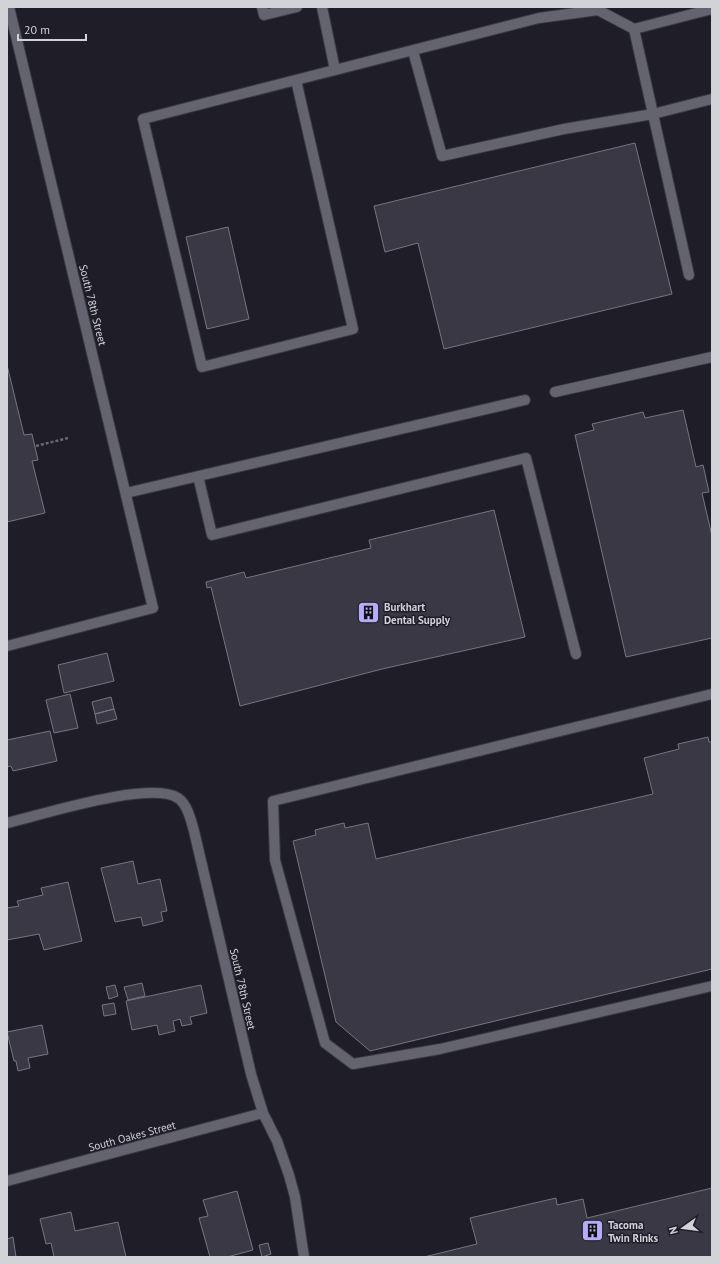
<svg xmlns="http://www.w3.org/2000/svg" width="719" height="1264" font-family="'PT Sans',sans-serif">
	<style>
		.building { fill: #393844; stroke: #767582 }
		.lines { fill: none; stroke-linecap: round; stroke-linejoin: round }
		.minor-casing { stroke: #393841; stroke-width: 12 }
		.path { stroke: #696872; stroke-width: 2.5; stroke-dasharray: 3 2; stroke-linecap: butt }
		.minor { stroke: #646370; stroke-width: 10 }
		.labels { text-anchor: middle; stroke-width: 3; stroke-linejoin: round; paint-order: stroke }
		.street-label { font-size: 11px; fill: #d2d2d9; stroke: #1f1d28 }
		.poi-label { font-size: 11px; font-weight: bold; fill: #d2d2d9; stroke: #1f1d28; text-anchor: start }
	</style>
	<rect width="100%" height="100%" fill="#1f1d28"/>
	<path class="building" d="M635,143L672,294L444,349L418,243L385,252L374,206Z
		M228,227L249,319L207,329L186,237Z
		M7,365L24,435L32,434L38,460L32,461L45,513L7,522Z
		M683,410L696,467L703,465L709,492L702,493L712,536V638L626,657L575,435L594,430L592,424L643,412L645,418Z
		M494,510L525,637L382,669L240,706L211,587L207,588L206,582L244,572L246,578L371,548L369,540Z
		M107,653L114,681L64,693L58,665Z
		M70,694L78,728L54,733L46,700Z
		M111,697L114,709L95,714L92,702Z
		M114,709L117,719L97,724L95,714Z
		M50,731L57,761L13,771L11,766L7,767V738V740Z
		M708,737L709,742H712V969L370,1051L336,1022L293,841L316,835L315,830L344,823L345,828L368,823L376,859L653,794L644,758L679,749L678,744Z
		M133,861L138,884L160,879L167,911L161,912L163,921L143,926L141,917L115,922L101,868Z
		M68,882L82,941L44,950L39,934L7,940V908L19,906L17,901L43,895L41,888Z
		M142,983L145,996L128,1000L124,987Z
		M115,985L118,996L109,999L106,987Z
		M201,985L207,1013L190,1017L192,1024L182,1026L180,1019L173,1021L175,1031L159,1035L157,1025L132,1030L126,1001Z
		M114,1003L116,1014L104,1016L102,1005Z
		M42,1025L48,1054L28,1058L30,1068L18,1071L16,1061H14L7,1032Z
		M712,1188V1257H424L477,1244L470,1218L556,1198L557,1205L583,1199L587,1218Z
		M237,1191L253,1250L227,1257H210L199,1218L208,1216L203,1200Z
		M71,1212L75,1231L118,1222L126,1257H54L51,1243L46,1244L40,1219Z
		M13,1237L16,1257H7V1239Z
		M268,1243L271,1254L262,1257L259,1245Z"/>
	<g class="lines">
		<defs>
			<path id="minor" d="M262,7L264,15L297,7
				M322,7L335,70
				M634,29L689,275
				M413,51L442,156L564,129L653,114L712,99
				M296,80L353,329L202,367L143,119L539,18L598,10L634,29L712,9
				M555,392L712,357
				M198,476L212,535L526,458L576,654
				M126,493L525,400
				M7,646L153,608L9,7
				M712,694L273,801L275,860L325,1043L353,1064L440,1049L712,986
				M7,823C41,815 150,780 178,798C188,805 191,821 194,831L251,1074L263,1113L277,1141L289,1175L295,1197L304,1257
				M7,1181L263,1113"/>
		</defs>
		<use href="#minor" class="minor-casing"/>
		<path class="path" d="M36,446L68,438"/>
		<use href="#minor" class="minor"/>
	</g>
	<defs>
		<symbol id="building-square" viewBox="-11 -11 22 22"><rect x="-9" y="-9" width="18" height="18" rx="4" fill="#b5acf8" stroke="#1f1d28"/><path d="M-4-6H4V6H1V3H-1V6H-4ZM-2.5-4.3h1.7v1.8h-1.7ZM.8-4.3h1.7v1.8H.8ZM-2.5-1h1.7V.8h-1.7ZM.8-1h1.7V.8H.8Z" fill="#111"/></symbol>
	</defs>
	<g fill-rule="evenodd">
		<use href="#building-square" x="356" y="600" width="25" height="25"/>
		<use href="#building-square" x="580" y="1218" width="25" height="25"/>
	</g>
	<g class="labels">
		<g class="street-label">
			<text transform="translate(93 305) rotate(76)" y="4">South 78th Street</text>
			<text transform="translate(243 989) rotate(77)" y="4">South 78th Street</text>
			<text transform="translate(132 1136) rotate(-15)" y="4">South Oakes Street</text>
		</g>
		<g class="poi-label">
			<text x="384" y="611">Burkhart<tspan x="384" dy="13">Dental Supply</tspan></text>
			<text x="608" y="1229">Tacoma<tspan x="608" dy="13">Twin Rinks</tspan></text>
		</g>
	</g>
	<rect width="719" height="1264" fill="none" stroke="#d2d2d9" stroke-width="16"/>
	<g transform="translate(683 1228) rotate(256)" stroke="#1f1d28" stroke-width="3" paint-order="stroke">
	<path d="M0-3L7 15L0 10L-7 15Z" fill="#d2d2d9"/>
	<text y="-6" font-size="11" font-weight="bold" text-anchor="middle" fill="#d2d2d9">N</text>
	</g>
	<path d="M18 34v6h68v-6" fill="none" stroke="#d2d2d9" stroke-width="2"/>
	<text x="24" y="34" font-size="12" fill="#d2d2d9" stroke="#1f1d28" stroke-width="3" paint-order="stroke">20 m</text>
</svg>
